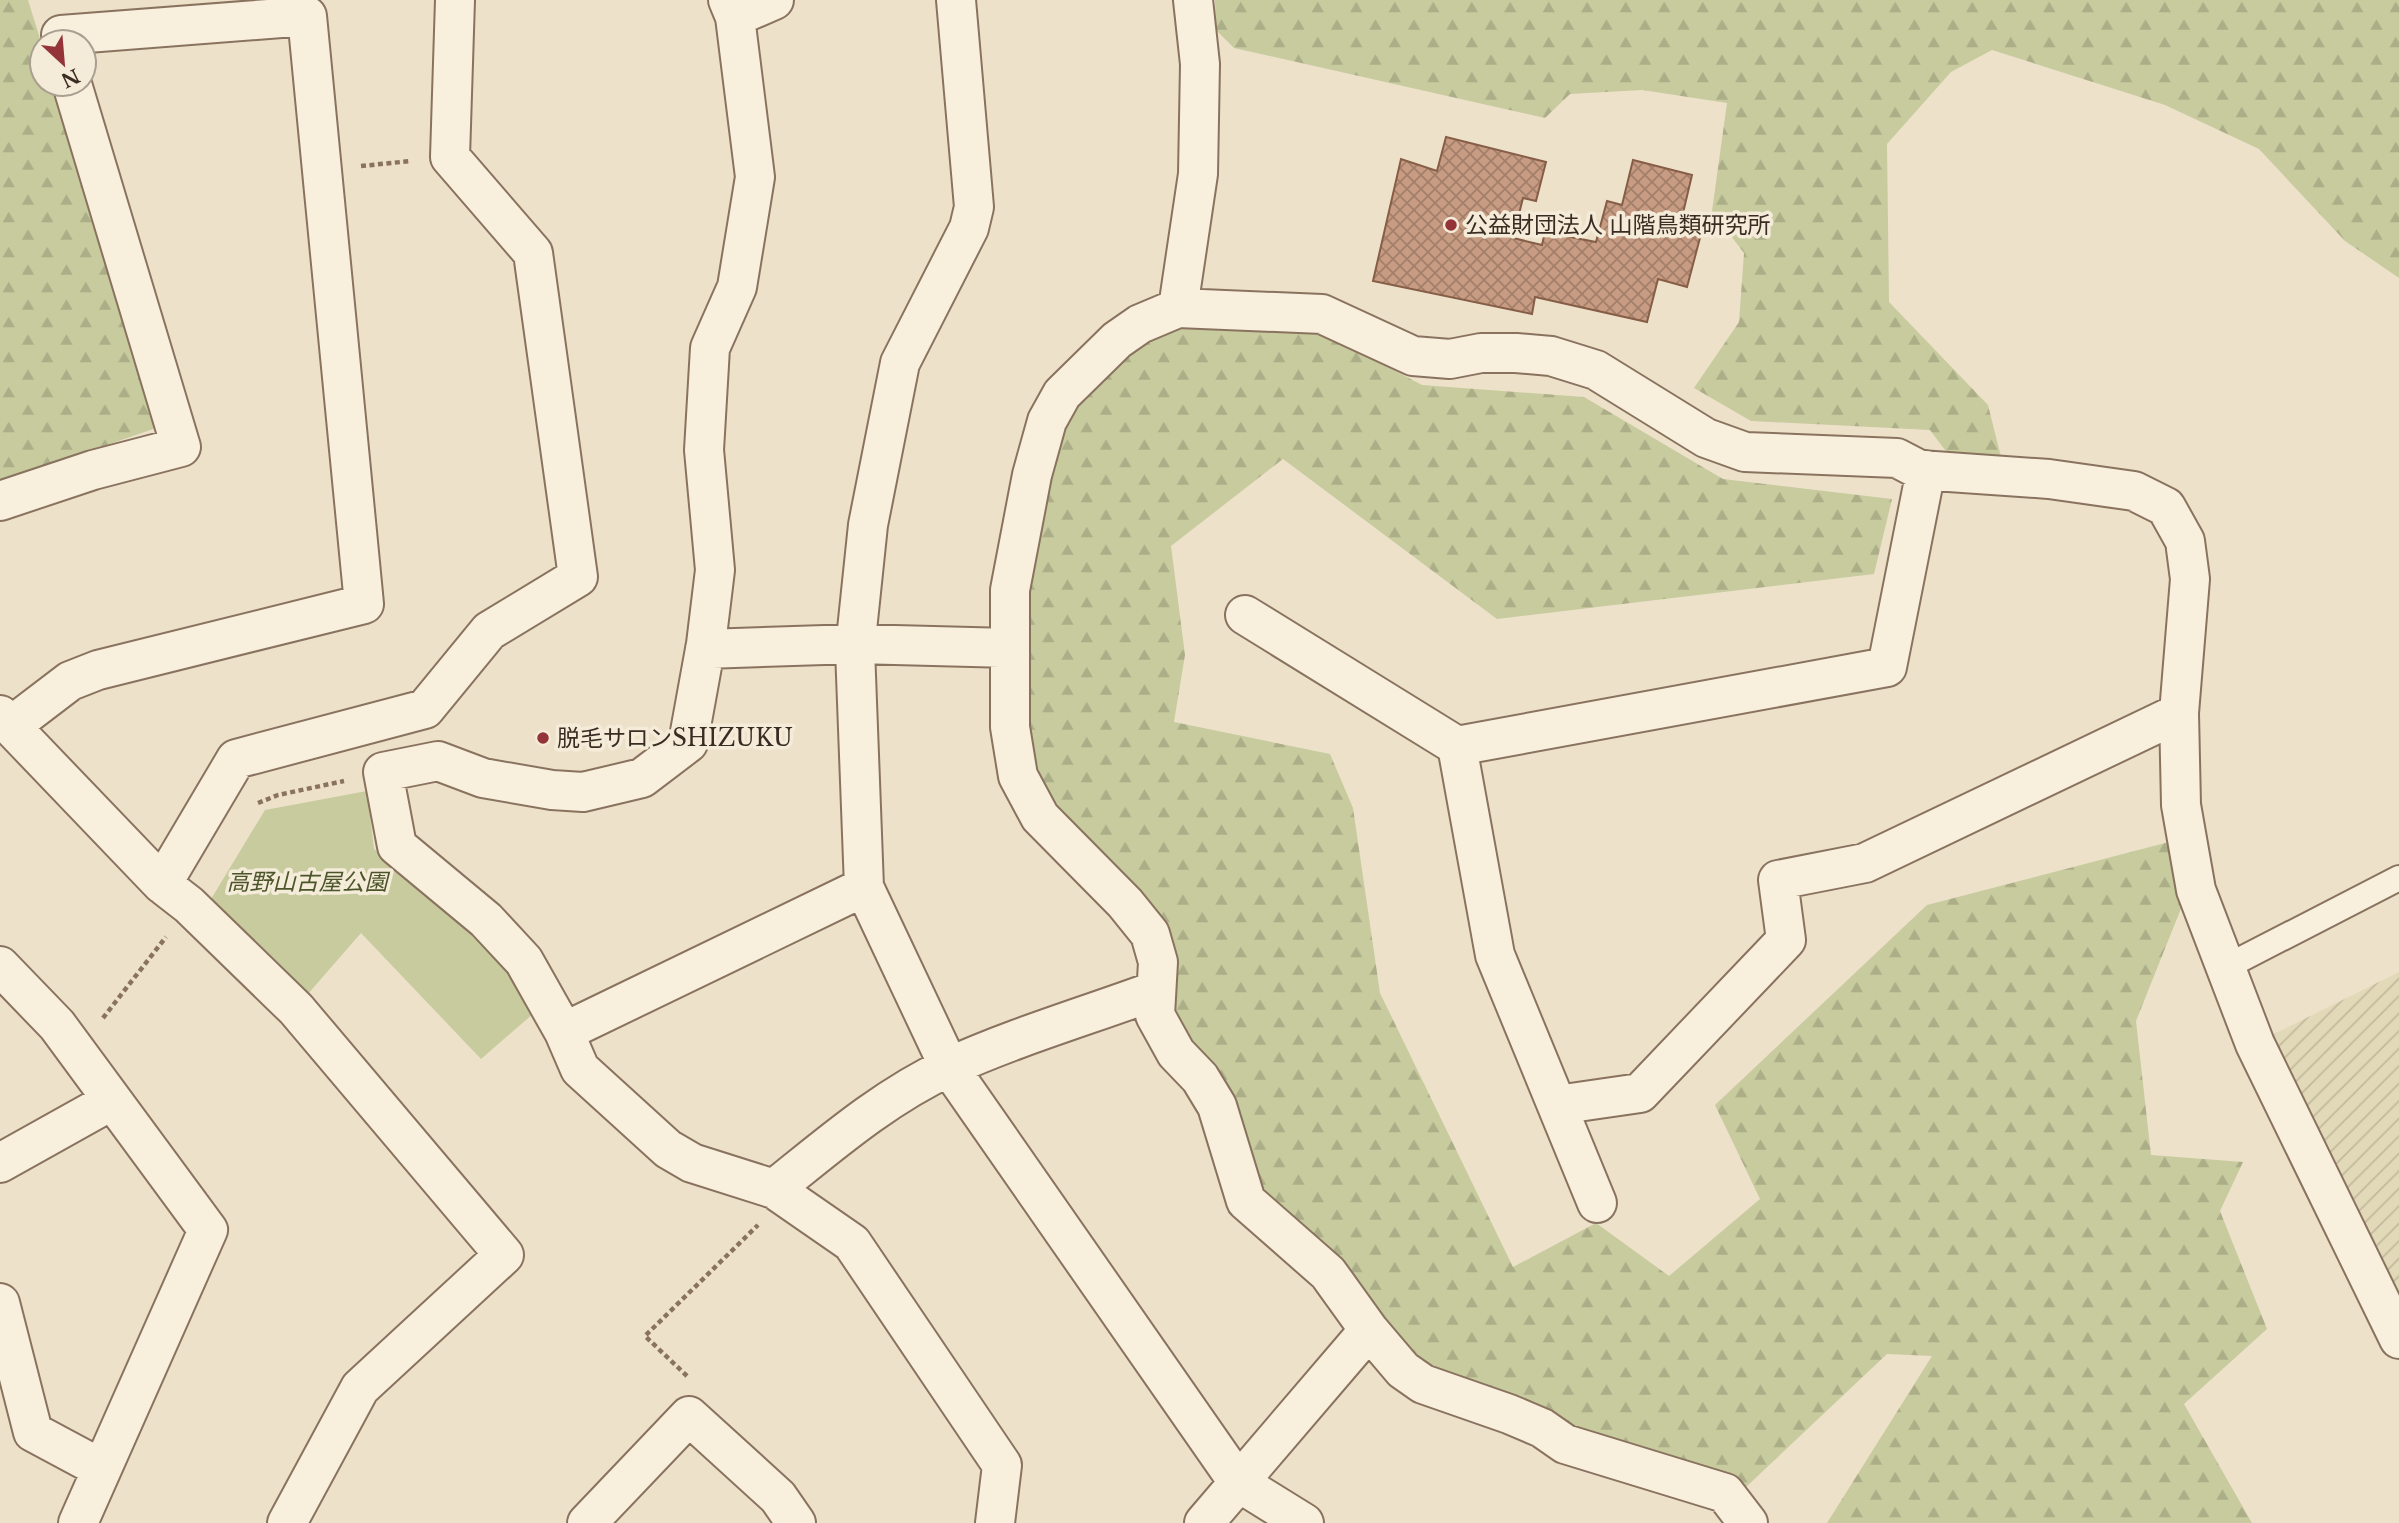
<svg xmlns="http://www.w3.org/2000/svg" width="2399" height="1523" font-family="'Libre Baskerville','Noto Sans JP',serif">
	<style>
		.farmland { fill: url(#farmland-furrows) }
		.green { fill: #c7cb9e }
		.forest { fill: url(#forest-firs) }
		.building { fill: url(#building-cross-hatch); stroke: #865d46; stroke-width: 2 }
		.lines { fill: none; stroke-linecap: round; stroke-linejoin: round }
		.service-casing { stroke: #89735f; stroke-width: 28 }
		.minor-casing { stroke: #89735f; stroke-width: 42 }
		.path { stroke: #89735f; stroke-width: 4.5; stroke-dasharray: 5 3.5; stroke-linecap: butt }
		.service { stroke: #f8efdd; stroke-width: 24 }
		.minor { stroke: #f8efdd; stroke-width: 38 }
		.poi-dot { fill: #943338; stroke: #f4ebd9; stroke-width: 2.5 }
		.labels { text-anchor: middle; stroke-width: 7; stroke-linejoin: round; paint-order: stroke }
		.poi-label { font-size: 23px; fill: #3a2c22; stroke: #f4ebd9; text-anchor: start }
		.park-label { font-size: 23px; font-style: italic; fill: #4c552a; stroke: #f4ebd9 }
	</style>
	<defs>
		<pattern id="farmland-furrows" width="10" height="10" patternUnits="userSpaceOnUse" patternTransform="scale(1.75)"><rect width="10" height="10" fill="#e2d9b8"/><path d="M-1 1l2-2M0 10L10 0M9 11l2-2" fill="none" stroke="#c3ba9e"/></pattern>
		<pattern id="forest-firs" width="22" height="20" patternUnits="userSpaceOnUse" patternTransform="scale(1.75)"><rect width="22" height="20" fill="#c7cb9e"/><path d="M5 1l3.5 6h-7zM16 11l3.5 6h-7z" fill="#acae88"/></pattern>
		<pattern id="building-cross-hatch" width="8" height="8" patternUnits="userSpaceOnUse" patternTransform="scale(1.75)"><rect width="8" height="8" fill="#c89c82"/><path d="M0 0l8 8M0 8l8-8" fill="none" stroke="#a37f6a"/></pattern>
	</defs>
	<rect width="100%" height="100%" fill="#ede1ca"/>
	<path class="farmland" d="M2399,972V1315L2266,1038Z"/>
	<path class="green" d="M367,791L374,849L476,928L514,970L534,1013L481,1059L361,933L307,995L208,904L265,810Z"/>
	<path class="forest" d="M0,0H28L42,45V84H54L159,427L0,482Z
		M1215,0H2399V278L2345,241L2259,149L2165,105L1992,50L1951,72L1887,144L1889,302L1988,405L2001,457L1948,454L1930,430L1751,421L1694,388L1739,322L1744,253L1712,211L1727,103L1642,90L1570,94L1545,118L1234,48L1216,30Z
		M1182,327L1327,335L1422,385L1584,397L1723,479L1892,499L1874,574L1497,619L1283,459L1171,546L1185,655L1174,722L1330,754L1353,808L1380,993L1513,1267L1596,1223L1669,1276L1760,1199L1715,1105L1927,905L2169,842L2186,896L2136,1021L2151,1155L2243,1162L2220,1211L2267,1329L2184,1404L2252,1523H1827L1932,1356L1887,1354L1746,1487L1603,1442L1415,1363L1261,1196L1171,1013L1168,984L1051,810L1030,769L1022,649L1034,531L1066,416L1132,346Z"/>
	<path class="building" d="M1446,137L1546,162L1536,201L1523,198L1513,238L1542,245L1545,232L1596,242L1607,201L1622,205L1633,160L1692,175L1683,213L1705,219L1687,287L1658,279L1647,322L1535,297L1532,314L1373,281L1401,159L1437,171Z"/>
	<g class="lines">
		<defs>
			<path id="service" d="M2226,967L2399,878"/>
			<path id="minor" d="M956,0L974,207L969,228L900,363L868,525L855,649L864,887L949,1067L1238,1482L1304,1523
				M1193,0L1200,64L1198,174L1178,308L1140,324L1117,340L1062,394L1047,421L1032,475L1010,590V727L1018,776L1040,817L1125,903L1150,934L1158,962L1155,1015L1176,1053L1200,1078L1217,1106L1246,1201L1328,1273L1369,1330L1204,1523
				M735,17L774,0
				M1178,308L1322,314L1413,356L1450,359L1481,353H1516L1551,356L1596,370L1706,438L1745,452L1897,458L1920,470L2049,479L2134,491L2166,507L2185,541L2190,579L2179,713L2181,805L2196,890L2255,1044L2399,1339
				M0,501L93,470L181,447L72,84
				M1245,615L1457,746
				M705,649L856,644L1010,648
				M0,715L162,884L236,759L425,709L489,631L578,577L533,253L450,157L455,0
				M11,726L70,681L98,670L364,604L307,16L61,35L62,42
				M162,884L189,905L296,1009L504,1255L360,1388L287,1523
				M864,887L564,1032L580,1069L668,1149L692,1163L774,1189C829,1145 884,1097 949,1067C1015,1037 1086,1016 1154,991
				M0,966L57,1025L208,1230L78,1523
				M564,1032L524,961L486,920L397,846L383,772L438,761L483,778L552,790L583,792L642,778L688,743L706,644L715,570L704,450L710,348L737,287L755,177L735,17L728,0
				M1557,1105L1640,1093L1786,940L1778,880L1865,863L2179,713
				M0,1163L111,1101
				M774,1189L852,1243L1002,1465L995,1523
				M1597,1203L1495,955L1457,746L1887,667L1926,470
				M0,1303L33,1432L102,1469
				M1369,1330L1403,1370L1423,1384L1509,1414L1542,1428L1565,1444L1725,1493L1748,1523
				M587,1523L689,1416L778,1497L796,1523"/>
		</defs>
		<use href="#service" class="service-casing"/>
		<use href="#minor" class="minor-casing"/>
		<path class="path" d="M361,166L411,161
			M258,803L278,795L344,781
			M103,1018L166,937
			M687,1376L645,1336L758,1225"/>
		<use href="#service" class="service"/>
		<use href="#minor" class="minor"/>
	</g>
	<g class="poi-dot">
		<circle cx="1451" cy="225" r="7"/>
		<circle cx="543" cy="738" r="7"/>
	</g>
	<g class="labels">
		<g class="poi-label">
			<text x="1465" y="233">公益財団法人 山階鳥類研究所</text>
			<text x="557" y="746">脱毛サロンSHIZUKU</text>
		</g>
		<g class="park-label">
			<text x="307" y="890">高野山古屋公園</text>
		</g>
	</g>
	<g transform="translate(63 63) rotate(154)"><circle r="33" fill="#f4ebd9" stroke="#aa9f90" stroke-width="2"/>
	<path d="M0-5L12 26L0 18L-12 26Z" fill="#943338"/>
	<text y="-10" font-size="19" font-weight="bold" text-anchor="middle" fill="#3a2c22">N</text>
	</g>
</svg>
